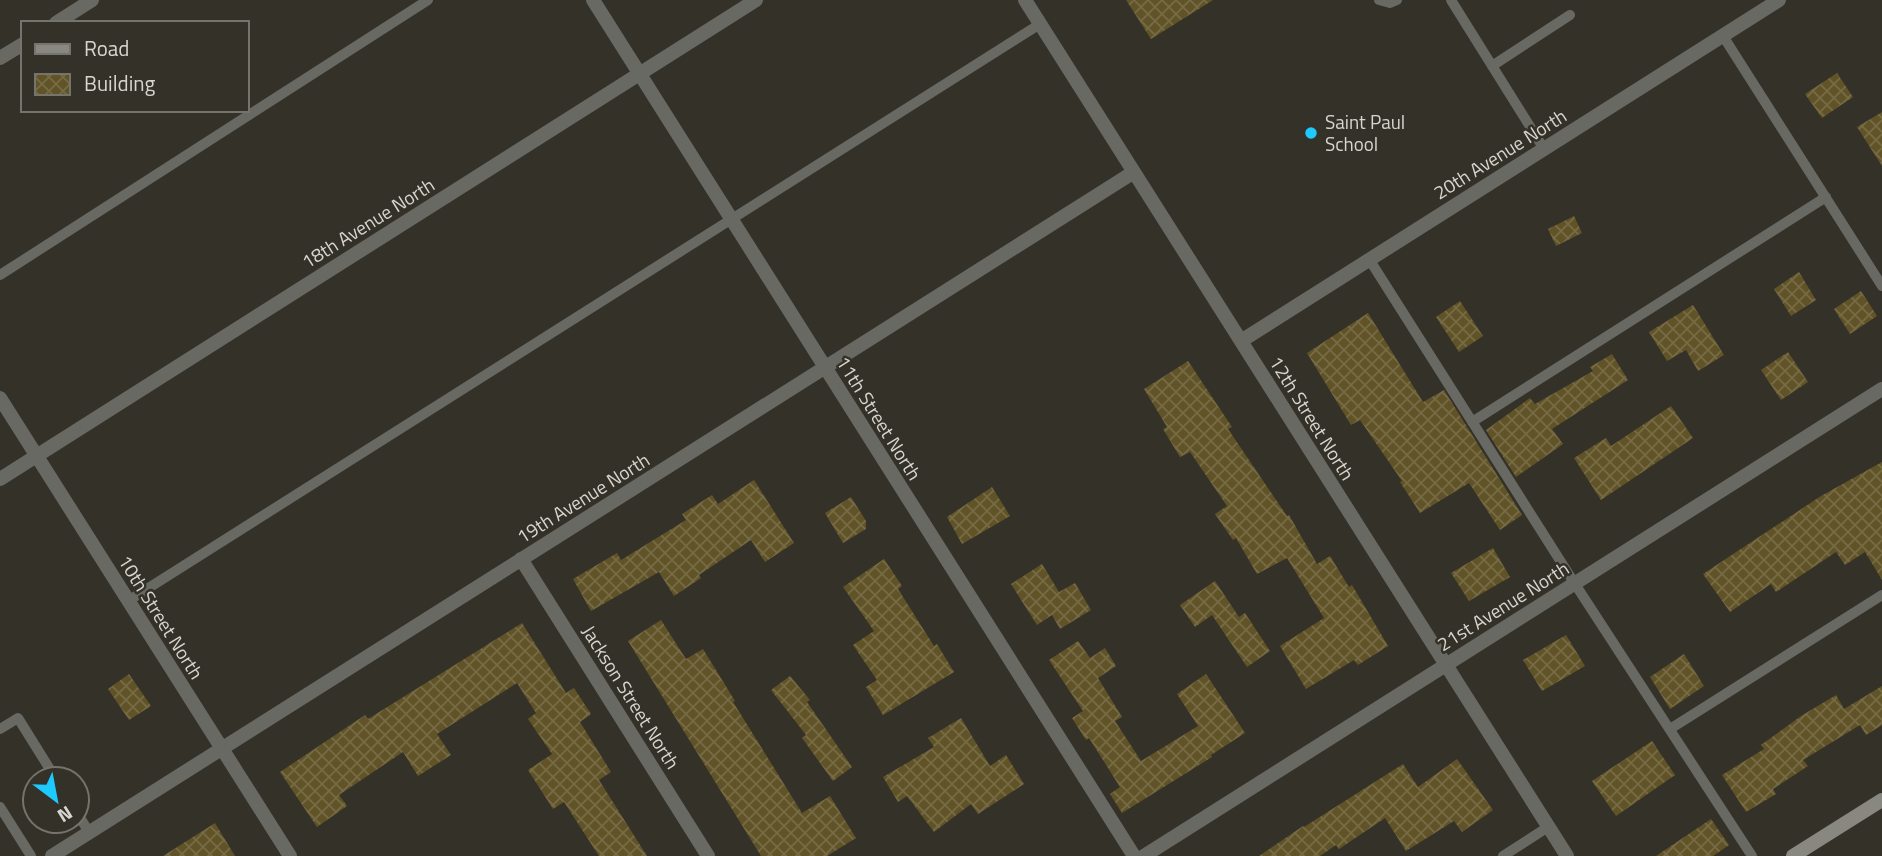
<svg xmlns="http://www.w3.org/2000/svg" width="1882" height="856" font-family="'Titillium Web',sans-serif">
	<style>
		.building { fill: url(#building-cross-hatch) }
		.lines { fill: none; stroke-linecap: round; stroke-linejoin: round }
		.lane { stroke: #696964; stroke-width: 10 }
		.street { stroke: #696964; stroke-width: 14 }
		.secondary { stroke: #888780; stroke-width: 14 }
		.poi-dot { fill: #1dc9fd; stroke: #343128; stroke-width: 2.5 }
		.labels { text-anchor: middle; stroke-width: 5; stroke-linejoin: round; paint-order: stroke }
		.poi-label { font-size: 19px; fill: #d7d5cf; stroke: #343128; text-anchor: start }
		.street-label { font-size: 19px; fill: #d7d5cf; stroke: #343128 }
	</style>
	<defs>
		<pattern id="building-cross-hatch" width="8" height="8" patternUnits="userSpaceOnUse" patternTransform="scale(1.75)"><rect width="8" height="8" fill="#605327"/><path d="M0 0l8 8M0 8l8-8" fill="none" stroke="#766b45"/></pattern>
	</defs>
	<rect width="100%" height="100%" fill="#343128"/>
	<path class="building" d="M1126,0H1213L1151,39Z
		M1837,73L1853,97L1822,118L1805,94Z
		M1882,112V166L1857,127Z
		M1574,216L1582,233L1556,246L1548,229Z
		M1799,272L1816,300L1791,316L1774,289Z
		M1861,291L1877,316L1850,334L1834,309Z
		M1460,301L1483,336L1459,352L1436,317Z
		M1693,305L1724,355L1698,371L1686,350L1667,361L1649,332Z
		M1368,313L1423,402L1444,390L1522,515L1500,530L1469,483L1420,513L1400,482L1402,481L1360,420L1351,425L1307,353Z
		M1788,352L1808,382L1781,400L1761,370Z
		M1612,354L1628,380L1552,429L1563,444L1516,477L1486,430L1530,398L1535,404L1593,371L1590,367Z
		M1188,361L1232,427L1228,429L1287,516L1289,515L1317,564L1330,556L1349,587L1352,585L1388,646L1358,665L1354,660L1306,689L1280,646L1324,618L1287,558L1257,574L1236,538L1233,540L1215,514L1227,506L1190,452L1180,457L1163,429L1167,427L1144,389Z
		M1671,406L1693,438L1601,500L1574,458L1606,438L1611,446Z
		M1882,462V580L1865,552L1845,565L1836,552L1776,592L1771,584L1730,612L1703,574L1821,496Z
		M754,480L794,543L765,562L751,540L699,575L701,578L674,596L659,572L591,611L573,579L617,553L621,560L686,520L682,514L712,495L718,504Z
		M992,487L1010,516L962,544L947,517Z
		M851,497L866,521V529L843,543L825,513Z
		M1493,548L1510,577L1469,601L1451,573Z
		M884,559L902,586L898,589L934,646L937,644L954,672L883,715L866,687L877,680L853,645L874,631L843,587Z
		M1042,564L1059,592L1075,583L1091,610L1060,629L1052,615L1037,625L1011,584Z
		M1215,581L1239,617L1245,613L1270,651L1247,667L1212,615L1195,627L1180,605Z
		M661,620L686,659L703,649L735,701L733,702L802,813L830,796L856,838L827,856H761L628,641Z
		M522,623L566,693L574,688L591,714L580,722L611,772L599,780L647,856H599L564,802L553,809L528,770L552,754L528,719L536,713L517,683L437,734L451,755L418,776L403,752L339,795L347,806L317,827L280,772L365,715L368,719Z
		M1566,635L1585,666L1542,691L1523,660Z
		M1078,641L1090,658L1105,648L1116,666L1098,678L1122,717L1115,721L1141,761L1198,726L1177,694L1206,674L1245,733L1211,755L1212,757L1122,813L1110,794L1120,787L1089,738L1086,740L1072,718L1083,711L1049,660Z
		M1684,654L1704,686L1670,709L1650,677Z
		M129,674L151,706L129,720L108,689Z
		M790,676L810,700L807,702L852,767L833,781L802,738L806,735L771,690Z
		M1882,686V725L1866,735L1860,725L1803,760L1808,766L1773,789L1776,794L1746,812L1722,775L1764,749L1761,745L1801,716L1836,695L1844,709Z
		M961,718L990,766L1006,755L1024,784L978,814L971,804L934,832L907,796L898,802L883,777L934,747L928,738Z
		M1652,741L1675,775L1616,816L1592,781Z
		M1457,759L1493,810L1462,832L1454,821L1406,851L1385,818L1339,849L1336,845L1320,856H1259L1303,826L1304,827L1403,764L1418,787Z
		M1711,819L1729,845L1713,856H1656Z
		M215,823L235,856H163Z"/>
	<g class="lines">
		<path class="lane" d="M1379,0L1390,3L1397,0
			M1451,0L1544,149
			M1723,36L1882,286
			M1492,66L1570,15
			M1369,259L1575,584L1752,856
			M0,275L428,0
			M1472,422L1826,197
			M128,601L1040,24
			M0,729L18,718L56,779
			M1670,729L1882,595
			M0,807L31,856
			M77,813L89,832
			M1503,856L1548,827"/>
		<path class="street" d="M593,0L1134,856
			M1025,0L1567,856
			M56,23L92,0
			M0,58L23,44
			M1241,341L1779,0
			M0,398L290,856
			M0,479L756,0
			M521,559L708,856
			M52,856L1134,172
			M1144,856L1882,389"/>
		<path class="secondary" d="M1793,856L1882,800"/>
	</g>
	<circle class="poi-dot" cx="1311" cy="133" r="7"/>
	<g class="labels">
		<g class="poi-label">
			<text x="1325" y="129">Saint Paul<tspan x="1325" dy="22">School</tspan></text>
		</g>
		<g class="street-label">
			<text transform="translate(1500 154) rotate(-32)" y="7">20th Avenue North</text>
			<text transform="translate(368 223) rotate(-32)" y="7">18th Avenue North</text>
			<text transform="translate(879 418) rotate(58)" y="7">11th Street North</text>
			<text transform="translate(1312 418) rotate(58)" y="7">12th Street North</text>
			<text transform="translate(583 498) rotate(-32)" y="7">19th Avenue North</text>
			<text transform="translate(1503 606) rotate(-32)" y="7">21st Avenue North</text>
			<text transform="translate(161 617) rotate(58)" y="7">10th Street North</text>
			<text transform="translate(631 697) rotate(58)" y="7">Jackson Street North</text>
		</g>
	</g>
	<rect x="21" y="21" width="228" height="91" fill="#343128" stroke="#75736b" stroke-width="2"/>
	<rect x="35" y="44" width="35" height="10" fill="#888780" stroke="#75736b" stroke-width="2"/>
	<text x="84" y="56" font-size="21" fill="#d7d5cf">Road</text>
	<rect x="35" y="74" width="35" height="21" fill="url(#building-cross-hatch)" stroke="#75736b" stroke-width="2"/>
	<text x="84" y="91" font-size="21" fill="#d7d5cf">Building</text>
	<g transform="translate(56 800) rotate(148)"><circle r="33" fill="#343128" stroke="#75736b" stroke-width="2"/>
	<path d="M0-5L12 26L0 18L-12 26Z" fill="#1dc9fd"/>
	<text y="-10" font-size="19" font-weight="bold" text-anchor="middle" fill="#d7d5cf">N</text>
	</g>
</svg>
